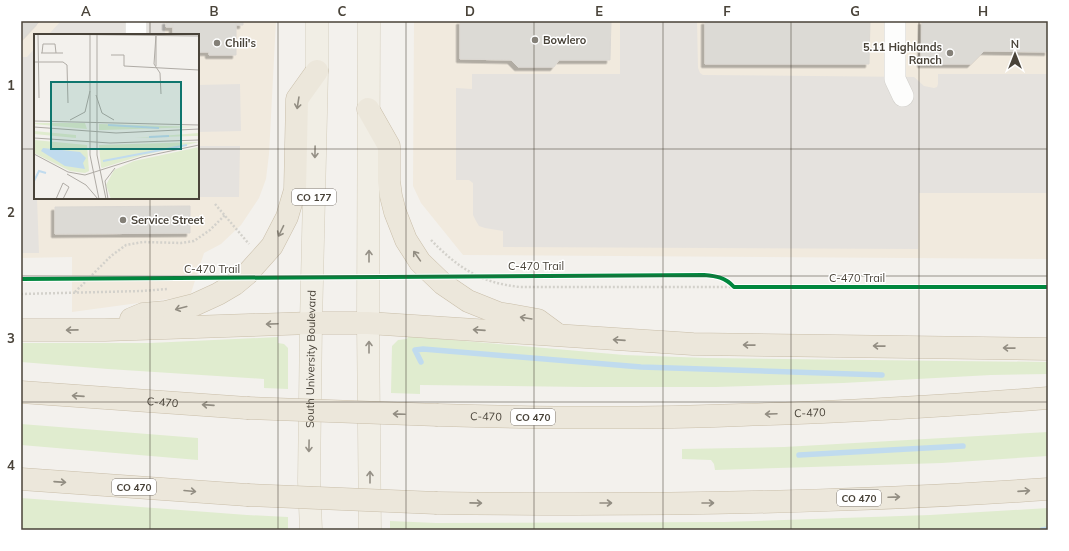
<svg xmlns="http://www.w3.org/2000/svg" width="1069" height="551" font-family="Mulish,sans-serif">
	<style>
		.commercial { fill: #f1eade; fill-rule: evenodd }
		.green { fill: #e0eccf }
		.parking { fill: #e5e2de }
		.lines { fill: none; stroke-linecap: round; stroke-linejoin: round }
		.stream { stroke: #c0dbee; stroke-width: 5.5 }
		.building { fill: #dcdad5; stroke: #dbd8d3; filter: url(#shadow) }
		.minor-casing { stroke: #d1cfca; stroke-width: 22 }
		.major-casing { stroke: #d4cdbc; stroke-width: 23 }
		.highway-casing { stroke: #c9bea9; stroke-width: 23 }
		.path { stroke: #d3d1cb; stroke-width: 2.5; stroke-dasharray: 2 2; stroke-linecap: butt }
		.minor { stroke: #fdfdfc; stroke-width: 21 }
		.major { stroke: #f1eee5; stroke-width: 22 }
		.highway { stroke: #ece7db; stroke-width: 22 }
		.highway-bridge-casing { stroke: #c9bea9; stroke-width: 23; stroke-linecap: butt }
		.highway-bridge { stroke: #ece7db; stroke-width: 22 }
		.cycleway-casing { stroke: #fff; stroke-width: 6 }
		.cycleway { stroke: #00873e; stroke-width: 4 }
		.oneway { stroke: #928d82 }
		.oneway2 { stroke: #959086 }
		.grid { fill: none; stroke: #494339; stroke-width: 1; stroke-opacity: 0.55 }
		.poi-dot { fill: #848078; stroke: #fff; stroke-width: 1.5 }
		.labels { text-anchor: middle; stroke-width: 3; stroke-linejoin: round; paint-order: stroke }
		.shield { fill: #fff; stroke: #807b74; stroke-width: 1 }
		.shield-label { font-size: 10px; font-weight: bold; fill: #494339 }
		.poi-label { font-size: 11px; font-weight: bold; fill: #494339; stroke: #fff; text-anchor: start }
		.street-label { font-size: 11px; fill: #494339; stroke: #fff }
		.inset-river { fill: none; stroke: #c0dbee; stroke-width: 2 }
		.inset-road { fill: none; stroke: #afaba5; stroke-width: 1 }
		.view { fill: #0f766e; fill-opacity: 0.15; stroke: #0f766e; stroke-width: 2 }
		.inset-edge { fill: none; stroke: #494339; stroke-width: 2 }
		.neatline { fill: none; stroke: #494339; stroke-width: 1.5 }
		.grid-label { font-size: 13px; text-anchor: middle; font-weight: bold; fill: #494339 }
	</style>
	<defs>
		<filter id="shadow"><feDropShadow dx="-3.5" dy="3.5" stdDeviation="0" flood-color="#0004"/></filter>
	</defs>
	<rect width="100%" height="100%" fill="#f3f1ed"/>
	<path class="commercial" d="M21,21H276L269,154L266,179L259,198L241,225L221,244L204,253L190,296L72,312V257L21,258ZM35,35H198V198H35Z
		M414,21H1048V259L463,255L421,203L413,186Z"/>
	<path class="green" d="M408,336L624,355L707,358L1048,362V374L991,375L843,383L716,387H584L420,385V394L391,393L392,346L398,340L407,339Z
		M278,337V343L284,344L288,348V389L264,388V379L108,369L21,362V343H150Z
		M21,424L198,438V460L21,445Z
		M1048,432V456L942,463L715,470L714,464L711,460L682,459V449L784,447Z
		M21,498L247,515L288,517V530H21Z
		M1048,508V530H390V521L436,523L724,522L930,515Z"/>
	<path class="parking" d="M61,21H165V35H48Z
		M620,21H697L698,68L700,73L703,75L914,77L924,86L934,88L937,87L938,84V74H1048V193H919L918,249L503,247V231L485,228L479,226L476,221L473,215V183L469,180H456V88L472,89V74H620Z
		M35,48V198H37L39,253H21V57H27Z
		M240,84L241,131L198,132V85Z
		M198,146H240L239,197H198Z"/>
	<g class="lines">
		<path class="stream" d="M421,362L415,350L423,349L641,367L882,375
			M799,455L963,446
			M1042,530L1048,529"/>
	</g>
	<path class="building" d="M21,21H40L21,41Z
		M166,21H173V27H166Z
		M173,21H236V55H209V52H198V35H173Z
		M236,21H243V25H236Z
		M460,21H611L610,60H559L554,67H518L511,60L460,59Z
		M705,21H870L869,64H705Z
		M922,21H1048V52L984,51L971,64H921Z
		M190,206V233L55,234V207Z"/>
	<g class="lines">
		<defs>
			<path id="minor" d="M136,21V35
				M895,21V79L903,96"/>
			<g id="major">
				<path d="M369,21L368,323L370,530"/>
				<path id="s1" d="M311,530L309,481L311,323L317,71V21"/>
			</g>
			<g id="highway">
				<path d="M368,109L389,146V181L391,196L395,212L406,240L420,262L443,284L468,301L498,313L538,320L557,334"/>
				<path d="M131,319L143,314L166,312L194,305L218,294L235,284L247,274L272,246L287,217L295,190L297,99L317,71"/>
				<path d="M21,330H105L311,323H368L693,344L1048,349"/>
				<path id="s2" d="M21,392L247,408"/>
				<path id="s3" d="M438,415C539,418 640,419 741,415C844,412 946,406 1048,398"/>
				<path d="M21,479L247,495"/>
				<path d="M437,503C640,506 845,503 1048,489"/>
			</g>
		</defs>
		<use href="#minor" class="minor-casing"/>
		<use href="#major" class="major-casing"/>
		<use href="#highway" class="highway-casing"/>
		<path class="path" d="M215,204L249,244
			M431,240C458,268 481,283 520,287H734
			M75,292L111,256L126,245L143,242L181,243L194,241L210,230L225,215
			M21,294L142,291L167,289"/>
		<use href="#minor" class="minor"/>
		<use href="#major" class="major"/>
		<use href="#highway" class="highway"/>
		<defs>
			<path id="highway-bridge" d="M247,408L438,415
				M247,495L437,503"/>
		</defs>
		<use href="#highway-bridge" class="highway-bridge-casing"/>
		<use href="#highway-bridge" class="highway-bridge"/>
		<defs>
			<path id="cycleway" d="M21,279L704,275C716,276 725,277 734,287H1048"/>
		</defs>
		<use href="#cycleway" class="cycleway-casing"/>
		<use href="#cycleway" class="cycleway"/>
	</g>
	<defs><path id="oneway-shaft" d="M-6 0H5M1.5-3L5.5 0L1.5 3" fill="none" stroke-width="1.6" stroke-linecap="round" stroke-linejoin="round"/></defs>
	<g class="oneway">
		<use href="#oneway-shaft" transform="translate(298 103) rotate(99)"/>
		<use href="#oneway-shaft" transform="translate(281 231) rotate(116)"/>
		<use href="#oneway-shaft" transform="translate(417 256) rotate(-125)"/>
		<use href="#oneway-shaft" transform="translate(181 308) rotate(165)"/>
		<use href="#oneway-shaft" transform="translate(526 318) rotate(-171)"/>
		<use href="#oneway-shaft" transform="translate(272 324) rotate(178)"/>
		<use href="#oneway-shaft" transform="translate(72 330) rotate(179)"/>
		<use href="#oneway-shaft" transform="translate(479 330) rotate(-176)"/>
		<use href="#oneway-shaft" transform="translate(619 340) rotate(-176)"/>
		<use href="#oneway-shaft" transform="translate(749 345) rotate(-179)"/>
		<use href="#oneway-shaft" transform="translate(879 346) rotate(-179)"/>
		<use href="#oneway-shaft" transform="translate(1009 348) rotate(-179)"/>
		<use href="#oneway-shaft" transform="translate(78 396) rotate(-176)"/>
		<use href="#oneway-shaft" transform="translate(208 405) rotate(-176)"/>
		<use href="#oneway-shaft" transform="translate(399 414) rotate(-178)"/>
		<use href="#oneway-shaft" transform="translate(771 414) rotate(178)"/>
		<use href="#oneway-shaft" transform="translate(60 482) rotate(4)"/>
		<use href="#oneway-shaft" transform="translate(190 491) rotate(5)"/>
		<use href="#oneway-shaft" transform="translate(1024 491) rotate(-4)"/>
		<use href="#oneway-shaft" transform="translate(894 497) rotate(-2)"/>
		<use href="#oneway-shaft" transform="translate(476 503) rotate(1)"/>
		<use href="#oneway-shaft" transform="translate(606 503)"/>
		<use href="#oneway-shaft" transform="translate(708 503)"/>
	</g>
	<g class="oneway2">
		<use href="#oneway-shaft" transform="translate(315 152) rotate(91)"/>
		<use href="#oneway-shaft" transform="translate(369 256) rotate(-90)"/>
		<use href="#oneway-shaft" transform="translate(369 347) rotate(-90)"/>
		<use href="#oneway-shaft" transform="translate(309 446) rotate(91)"/>
		<use href="#oneway-shaft" transform="translate(370 477) rotate(-90)"/>
	</g>
	<path class="grid" d="M150,21V35M278,21V530M406,21V530M534,21V530M663,21V530M791,21V530M919,21V530M21,149H35M198,149H1048M150,198V530M21,276H1048M21,402H1048"/>
	<g class="poi-dot">
		<circle cx="535" cy="40" r="4"/>
		<circle cx="217" cy="43" r="4"/>
		<circle cx="950" cy="53" r="4"/>
		<circle cx="123" cy="220" r="4"/>
	</g>
	<g class="labels">
		<g class="shield">
			<rect x="292" y="189" width="44" height="16" rx="3"/>
			<rect x="511" y="409" width="44" height="16" rx="3"/>
			<rect x="112" y="479" width="44" height="16" rx="3"/>
			<rect x="837" y="490" width="44" height="16" rx="3"/>
		</g>
		<g class="shield-label">
			<text x="314" y="201">CO 177</text>
			<text x="533" y="421">CO 470</text>
			<text x="134" y="491">CO 470</text>
			<text x="859" y="502">CO 470</text>
		</g>
		<g class="poi-label">
			<text x="543" y="44">Bowlero</text>
			<text x="225" y="47">Chili's</text>
			<text x="942" y="51" text-anchor="end">5.11 Highlands<tspan x="942" dy="13">Ranch</tspan></text>
			<text x="131" y="224">Service Street</text>
		</g>
		<g class="street-label">
			<text x="536" y="270">C-470 Trail</text>
			<text x="212" y="273">C-470 Trail</text>
			<text x="857" y="282">C-470 Trail</text>
			<text dy="4" stroke="none"><textPath href="#s1" startOffset="171">South University Boulevard</textPath></text>
			<text dy="4" stroke="none"><textPath href="#s2" startOffset="142">C-470</textPath></text>
			<text dy="4" stroke="none"><textPath href="#s3" startOffset="372">C-470</textPath></text>
			<text dy="4" stroke="none"><textPath href="#s3" startOffset="48">C-470</textPath></text>
		</g>
	</g>
	<g transform="translate(34 34)">
		<rect width="165" height="165" fill="#f3f1ed"/>
		<path d="M0,89H51L53,95L0,90ZM65,90L165,93L69,96H65ZM0,97L42,101V104L0,100ZM165,99V102H158L100,104ZM0,106L53,111L55,137L51,139L36,137L0,119ZM165,108L106,122L68,134L67,133L65,111ZM165,113V165H77L72,151L80,136L100,127Z" fill="#e0eccf"/>
		<path d="M9,114L46,118L52,124L49,129L51,135L31,132L7,117Z" fill="#c0dbee"/>
		<path class="inset-river" d="M74,91L125,94M115,103L135,102M69,127L153,111M0,147L5,137L12,139"/>
		<path class="inset-road" d="M4,0L5,64M6,0L165,2M56,0V121L65,165M63,0V121L72,165M122,1L120,30L126,39L127,60M122,2V32M7,19H29M8,19L9,10H21L22,19M77,21H90V32L165,36M0,28H29L33,31L34,69M62,61L68,79L80,86M36,86L51,78L56,57M0,87L165,91M0,93L82,99L165,95M0,104L76,109L165,106M0,120L34,138L51,141L108,123L165,111M33,140L52,151L64,165M22,165L29,149L35,153L29,165M74,165L71,147L81,134"/>
		<path class="view" d="M17,48H147V115H17Z"/>
		<rect width="165" height="165" class="inset-edge"/>
	</g>
	<rect width="1069" height="551" fill="none" stroke="#ffffff" stroke-width="44"/>
	<g transform="translate(1015 54)" stroke="#ffffff" stroke-width="3" paint-order="stroke">
	<path d="M0-3L7 15L0 10L-7 15Z" fill="#494339"/>
	<text y="-6" font-size="11" font-weight="bold" text-anchor="middle" fill="#494339">N</text>
	</g>
	<rect x="22" y="22" width="1025" height="507" class="neatline"/>
	<g class="grid-label">
		<text x="86" y="16">A</text>
		<text x="214" y="16">B</text>
		<text x="342" y="16">C</text>
		<text x="470" y="16">D</text>
		<text x="599" y="16">E</text>
		<text x="727" y="16">F</text>
		<text x="855" y="16">G</text>
		<text x="983" y="16">H</text>
		<text x="11" y="90">1</text>
		<text x="11" y="217">2</text>
		<text x="11" y="343">3</text>
		<text x="11" y="470">4</text>
	</g>
</svg>
